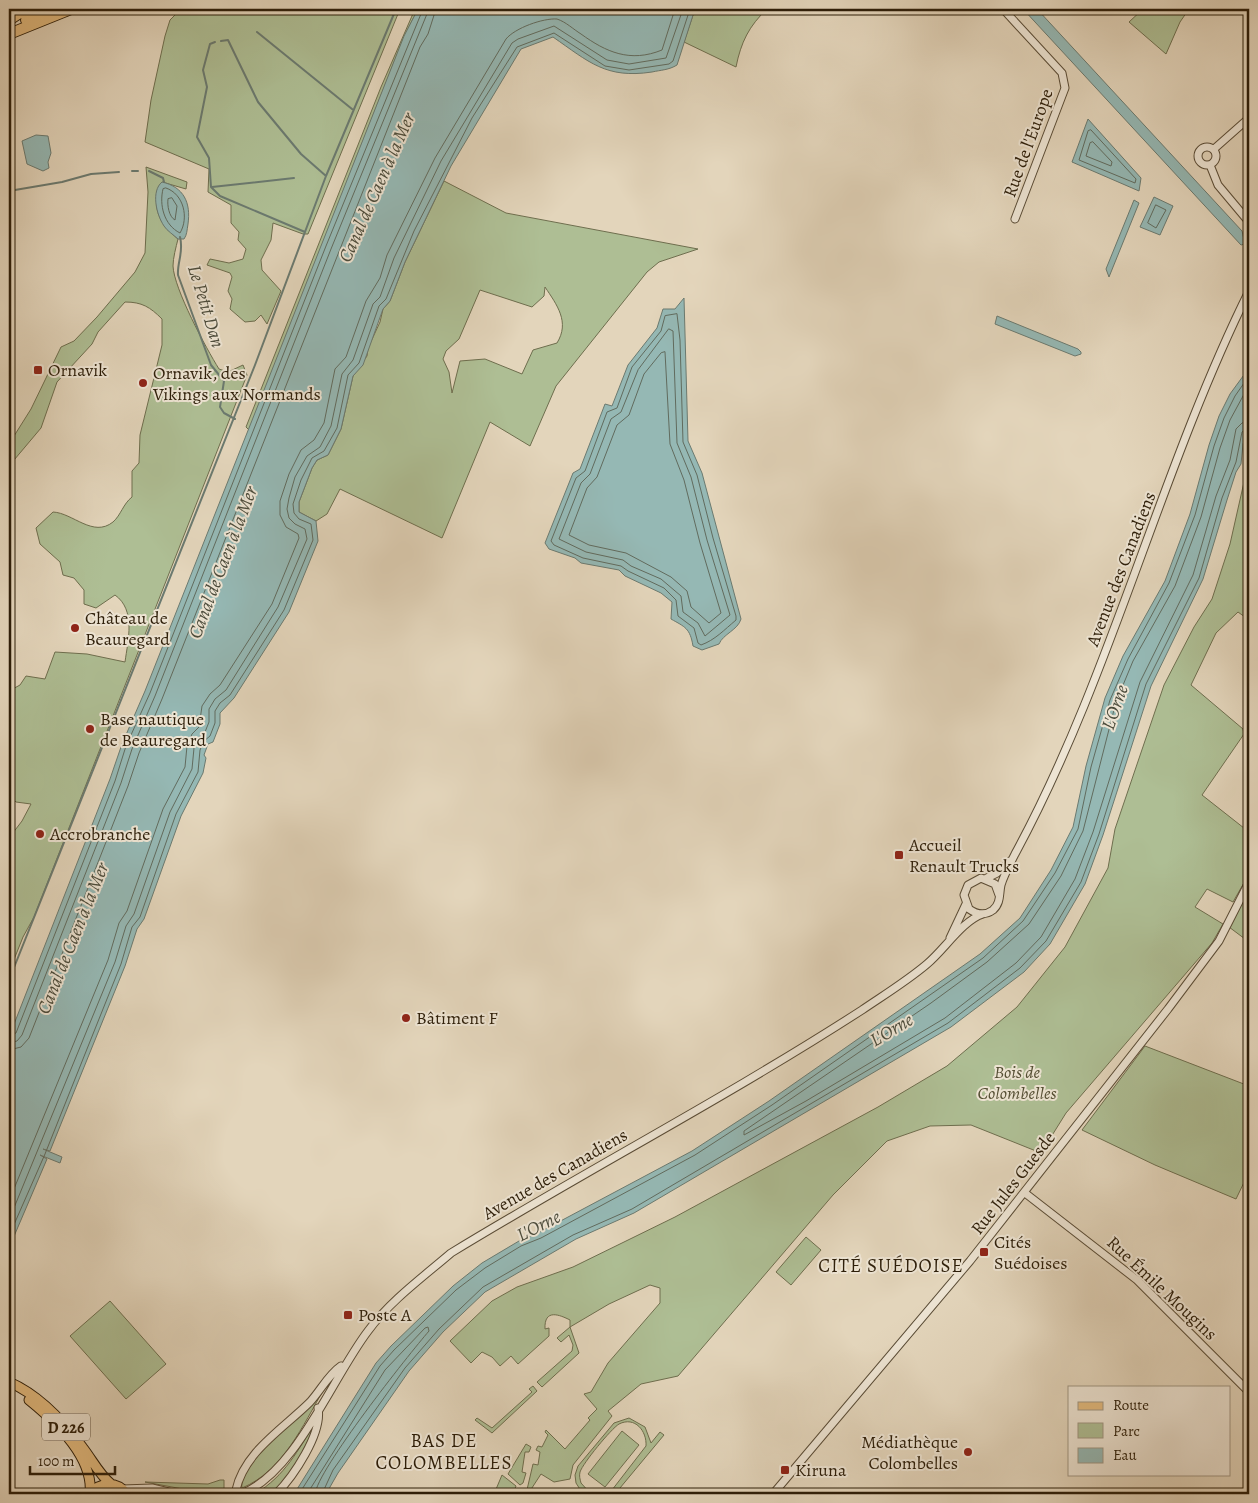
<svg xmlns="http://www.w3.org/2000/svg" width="1258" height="1503" font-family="Alegreya,serif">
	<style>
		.green { fill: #aebe94; stroke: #6e6e4e; fill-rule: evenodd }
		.water { fill: #95b8b4; stroke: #6b7a70 }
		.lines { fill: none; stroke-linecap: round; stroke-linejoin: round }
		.shore { stroke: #616b5e; stroke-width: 1 }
		.stream { stroke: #6b7a70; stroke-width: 2 }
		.minor-casing { stroke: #5a4c36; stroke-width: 9 }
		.major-casing { stroke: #2d1e09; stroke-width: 11 }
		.highway-casing { stroke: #2d1e09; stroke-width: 12 }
		.minor { stroke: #ede4d3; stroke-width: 7 }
		.major { stroke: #e2ba7e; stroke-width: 9 }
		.highway { stroke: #e2ba7e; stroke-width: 10 }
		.poi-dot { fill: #8f2418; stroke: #ede4d3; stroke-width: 2 }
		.labels { text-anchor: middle; stroke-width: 4; stroke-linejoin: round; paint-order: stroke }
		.shield { fill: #ede4d3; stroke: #675946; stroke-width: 1 }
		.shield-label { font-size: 16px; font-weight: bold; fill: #2d1e09 }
		.street-label { font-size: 18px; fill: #2d1e09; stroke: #ede4d3 }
		.poi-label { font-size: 18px; fill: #2d1e09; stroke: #ede4d3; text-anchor: start }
		.park-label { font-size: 18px; font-style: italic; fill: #544e33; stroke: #ede4d3 }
		.water-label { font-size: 19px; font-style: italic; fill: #4c4c3c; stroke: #ede4d3 }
		.neighbourhood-label { font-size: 19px; letter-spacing: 1px; fill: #2d1e09; stroke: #ede4d3 }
	</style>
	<rect width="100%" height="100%" fill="#e3d5bb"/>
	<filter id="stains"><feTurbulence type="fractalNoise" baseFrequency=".004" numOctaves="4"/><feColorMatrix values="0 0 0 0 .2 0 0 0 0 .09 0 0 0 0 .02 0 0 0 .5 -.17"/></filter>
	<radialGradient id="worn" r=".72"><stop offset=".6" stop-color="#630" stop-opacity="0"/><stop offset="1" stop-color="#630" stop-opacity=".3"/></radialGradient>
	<path class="green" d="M181,9H400L308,234H303L273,223L271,240L261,260L262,270L281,291L267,324L261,315L255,321L245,322L230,309L232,299L228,291L232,277L230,273L207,265L210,259L229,263L243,259L246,249L238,240L239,232L231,223V205L208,192L209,169L145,142L151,100L165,36L170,20Z
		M415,9H418L404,37L249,430L246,427L381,87Z
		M695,9H767C749,26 741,42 736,67L684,42Z
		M1143,9H1189L1180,22L1166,54L1129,22Z
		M146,167L187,182L186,189L162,182C150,206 159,224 178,239C176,247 173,258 173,266C174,289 206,348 219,369L228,372L243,365L247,375L34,917L23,937L9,972V838L22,821L31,804L16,802L9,795V691L20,685L26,676L45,679L55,652L87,654L125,662C128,640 136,610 115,595L96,608L84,604V590L74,578L63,575L60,562L40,544L36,528L53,512C73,513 93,538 113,522C121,515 123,504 132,497V471L139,463L140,435L162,345V319C150,307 142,302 125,302L98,332L92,344L57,382L41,428L9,466V444L31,409L61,347L74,341L97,317L135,272L145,253L148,192Z
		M444,181L506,213L698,249L659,262L647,272L556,386L530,446L490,422L442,538L340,489L327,514L316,521L299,512V502L312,468L317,460L328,455L341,429L353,376L367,356L368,348L380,322L383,309L390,301L405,262ZM545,287C557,305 570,322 557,343L533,350L522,374L485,359L460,361L452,393L449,372L443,359L446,351L459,339L480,290L532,307L544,296Z
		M1249,460V620L1238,612L1216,633L1191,685L1243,729L1244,734L1202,795L1249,832V874L1233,902L1207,889L1195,907L1223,924L1212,943L1066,1113L1041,1153L971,1125L930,1126L887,1141L833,1195L678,1376L641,1384L608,1411L612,1416L573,1465L570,1479L554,1482L541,1474L528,1494H526L533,1464L538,1465L540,1452L536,1450L538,1446L542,1447L548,1435L545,1432L546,1430L565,1449L590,1420L588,1418L597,1409L584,1394L591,1392L608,1363L660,1303V1288L650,1285L609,1304L570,1327L579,1353L542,1387L537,1382L572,1351L573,1345L569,1335L561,1342L557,1338L570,1327V1320C560,1315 544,1308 545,1329L549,1328V1336L518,1364L511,1356L500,1366L492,1357L482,1352L471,1363L450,1341L492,1301L517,1287L573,1267L675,1217L878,1107L947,1066L1017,1007L1065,947L1108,868L1115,829L1164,685L1194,627L1212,599L1230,544Z
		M1249,890V942L1229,927Z
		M1145,1046L1249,1086V1172L1236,1199L1155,1165L1082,1130Z
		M806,1237L821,1250L791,1285L776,1272Z
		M110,1301L166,1364L126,1399L70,1336Z
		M533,1386L537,1391L492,1433L475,1420L477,1418L492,1428L532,1392L529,1389Z
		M324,1389C303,1425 283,1471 242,1488C237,1466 308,1407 324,1389Z
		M629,1418L645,1427L651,1443L660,1432L664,1435L615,1494H606L612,1490L646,1446C647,1431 635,1416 619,1424C611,1429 583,1463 580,1472C579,1476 580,1479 581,1483L591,1494H583L576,1483L575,1475L578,1466L614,1423Z
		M316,1422C314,1442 286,1481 272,1494H255C286,1475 297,1451 316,1422Z
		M622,1431L639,1445L605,1487L588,1474Z
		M526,1444L531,1447L529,1452H525L522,1472L526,1473L523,1483L520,1485L508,1474Z
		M502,1475L516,1486L513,1494H494Z
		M220,1480H224V1493L199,1492L145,1482L208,1484Z"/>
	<path class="water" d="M418,9H695L677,65C669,70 661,70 652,72C606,79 589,62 553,37L521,49L451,166L405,262L390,301L383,309L363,365L353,376L341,429L328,455L317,460L312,468L299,502V512L316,521L318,541L289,612L234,698L220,713V724L213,742L208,744L204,755L206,758L203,773L181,816L144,919L137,929L125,966L50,1151L43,1149L62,1157L60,1163L40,1155L47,1159L9,1248V1037L110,779L122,744L145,691L404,36Z
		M1023,9H1037L1242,231L1245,244L1241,245Z
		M1088,119L1141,178L1139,191L1072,162Z
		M36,135L48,136L51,153L48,162L49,168L43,171L27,164L22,141Z
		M162,182C184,187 191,203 188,224C187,230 187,235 184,239H178C174,235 167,231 164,226C156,214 151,191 162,182Z
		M1154,197L1173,206L1160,235L1140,227Z
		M1134,200L1139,203L1109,277L1106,269Z
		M684,298L688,441L702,473L741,619C738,630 723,634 719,644L702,650L693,646C690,628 685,627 671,619L672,602L661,593L625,576L619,570L581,563L575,558L549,549L545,543L573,473L580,469L605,404L612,406L628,365L657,328L663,309H675Z
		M997,316L1078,349L1081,352V354L1075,356L995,324Z
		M1249,368V427L1243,444L1241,464L1236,472L1227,500L1203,579L1151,686L1103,835L1085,884L1050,944L1024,972L951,1027L634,1213L576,1239L485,1292L443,1332L409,1371L338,1473L326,1494H294L376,1363L391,1346L453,1286L482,1263L519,1241L538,1233L692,1151L769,1101L980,954L1020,918L1051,870L1073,827L1086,766L1105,698L1123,656L1165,581L1190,514L1209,445L1219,416L1230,394Z"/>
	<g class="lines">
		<path class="shore" d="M1091,130L1136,179L1135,183L1079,160L1088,131Z
			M1093,142L1112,162L1111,166L1086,156L1090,143Z
			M166,188C184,194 189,218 180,233C164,225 159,205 163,189Z
			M172,198L177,206L175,220C169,217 167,205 168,199Z
			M1156,205L1166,210L1156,228L1148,223Z
			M677,314L680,340L683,442L697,475L713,538L736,616V620C724,630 715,640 701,645L698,643L694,628L678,616L676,600L664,588L628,571L621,566L583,558L554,545L551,541L576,478L585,471L607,412L617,408L632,367L661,331L665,316Z
			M669,329L673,331L677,443L691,477L707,540L730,615L705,636L698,623L683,612L681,596L661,579L631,566L623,560L586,552L559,539L581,483L590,474L611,419L621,412L638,370Z
			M665,352L670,444L684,480L700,543L721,613L709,623L691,607L687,591L671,577L626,553L589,545L569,535L587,488L597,477L617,425L629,415L644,374L661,353Z
			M1249,385L1230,420L1220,448L1201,517L1175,586L1133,661L1116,702L1083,831L1061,876L1029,924L987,962L931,1003L744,1131V1135L806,1101L945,1018L1016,963L1041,937L1075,879L1093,832L1140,682L1193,575L1216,496L1230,460L1236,429L1242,423L1249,421
			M9,1036L16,1033L115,781L126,746L150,693L326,246L423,9
			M9,1043L17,1041L22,1035L121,783L132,749L155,696L331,249L429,9
			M9,1050L21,1047L29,1038L128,786L139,753L162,699L420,47L428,34L436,9
			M9,1201L108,960L119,923L127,911L163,809L185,767L187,746L192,734L199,727L202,706L210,694L220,685L272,604L299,538L298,534L286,527L280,515V501L289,474L301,450L314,440L324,423L335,369L346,357L366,301L380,278L387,255L435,158L506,39C515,28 543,18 557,19C566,22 573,29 581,34C606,52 630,63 662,50L675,9
			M9,1220L115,962L126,926L134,914L170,812L192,769L194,748L198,738L205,732L209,722V709L215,699L226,690L278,607L307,539L305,529L295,524L289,518L287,509L289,498L295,477L307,456L320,447L331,426L342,374L353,360L373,304L380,297L394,258L441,161L512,43L518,39L554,26L607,60L629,64L666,58L683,9
			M9,1236L45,1154L121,964L132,927L140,917L176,814L198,772L200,750L204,741L210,736L215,723V711L220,703L230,695L284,610L313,540L311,524L299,519L294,513L293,504L301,480L312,458L324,451L337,428L348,375L359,363L379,306L386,299L414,231L472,118L517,47L554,33L605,66L629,70L669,64L673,61L690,9
			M299,1494L380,1366L394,1350L456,1290L485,1268L521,1246L541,1238L695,1155L772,1105L983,958L1023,921L1055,873L1078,829L1091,767L1110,700L1128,659L1169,583L1195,515L1214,446L1224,418L1235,396L1249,376
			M307,1494L385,1370L425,1328L428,1327L429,1331C409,1354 317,1470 315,1494
			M322,1494L333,1470L405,1368L439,1329L483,1287L573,1235L632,1209L948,1023L1020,968L1046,941L1081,882L1099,834L1146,684L1199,578L1222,498L1236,462L1242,432L1249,427"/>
		<path class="stream" d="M257,32L352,109
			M221,41L228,40L258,102L301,154L326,176
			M215,42L210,44L203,70L207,87L197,137L209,158L211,187L220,196L305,232
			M132,171H138
			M149,171L163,178L164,182
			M212,187L294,178
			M9,191L62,182L91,174L119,172
			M180,237C184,252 177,262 178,275L211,365L224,381L220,407L224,413L235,419
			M9,980L255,365L326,176L396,9"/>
		<defs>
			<path id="minor" d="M1003,9L1062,73L1065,88L1015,219
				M1198 156a9 9 0 1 1 18 0a9 9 0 1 1-18 0Z
				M1214,149L1249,118
				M1210,165L1218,185L1249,222
				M985,879L997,873L1010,861
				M999,895L995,884L981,878L968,885L964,895L969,909C976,914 985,916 993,910C1001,903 999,894 1001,885C1004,875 1010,864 1015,854C1112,675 1159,473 1249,291
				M950,938L966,904
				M1025,1193L1137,1280L1249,1392
				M122,1489L152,1488L177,1494
				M236,1490C244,1452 284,1428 310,1402C321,1390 328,1375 341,1366
				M241,1494C296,1473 332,1378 368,1331C390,1301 423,1277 451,1253C587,1170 729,1096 862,1010C884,995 907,981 927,964C944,950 963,920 983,914
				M276,1494C293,1477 323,1433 318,1408
				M773,1494L970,1261L1168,1009L1219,941L1249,882"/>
			<path id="major" d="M9,1382C39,1395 64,1422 83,1448C93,1461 99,1474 111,1484
				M29,1400C55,1421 94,1457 90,1494
				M90,1494C101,1481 117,1481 127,1494"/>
			<path id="highway" d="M9,20L26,9
				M26,20L43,9
				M9,34L71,9"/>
		</defs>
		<use href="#minor" class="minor-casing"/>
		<use href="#major" class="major-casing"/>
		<use href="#highway" class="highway-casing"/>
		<use href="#minor" class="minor"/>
		<use href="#major" class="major"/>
		<use href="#highway" class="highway"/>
	</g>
	<g class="poi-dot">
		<rect x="33" y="365" width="10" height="10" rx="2.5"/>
		<circle cx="143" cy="383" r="5"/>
		<circle cx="75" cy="628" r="5"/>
		<circle cx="90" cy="729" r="5"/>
		<circle cx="40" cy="834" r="5"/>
		<rect x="894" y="850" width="10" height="10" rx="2.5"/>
		<circle cx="406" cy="1018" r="5"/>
		<rect x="979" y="1247" width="10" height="10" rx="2.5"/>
		<rect x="343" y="1310" width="10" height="10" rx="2.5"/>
		<circle cx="968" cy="1452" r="5"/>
		<rect x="780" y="1465" width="10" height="10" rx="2.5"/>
	</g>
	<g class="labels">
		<rect class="shield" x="42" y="1413.5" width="48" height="27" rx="4"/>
		<g class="shield-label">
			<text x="66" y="1433">D 226</text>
		</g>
		<g class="street-label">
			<text transform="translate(1028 143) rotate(-70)" y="6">Rue de l'Europe</text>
			<text transform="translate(1121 569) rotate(-69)" y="6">Avenue des Canadiens</text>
			<text transform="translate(555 1174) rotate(-30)" y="6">Avenue des Canadiens</text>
			<text transform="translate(1013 1183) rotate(-52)" y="6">Rue Jules Guesde</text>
			<text transform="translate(1162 1288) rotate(43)" y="6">Rue Émile Mougins</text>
		</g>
		<g class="poi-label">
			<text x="48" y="376">Ornavik</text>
			<text x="153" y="379">Ornavik, des<tspan x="153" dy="21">Vikings aux Normands</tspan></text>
			<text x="85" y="624">Château de<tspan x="85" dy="21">Beauregard</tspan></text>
			<text x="100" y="725">Base nautique<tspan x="100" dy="21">de Beauregard</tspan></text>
			<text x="50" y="840">Accrobranche</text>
			<text x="909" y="851">Accueil<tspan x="909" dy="21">Renault Trucks</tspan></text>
			<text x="416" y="1024">Bâtiment F</text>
			<text x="994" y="1248">Cités<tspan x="994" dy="21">Suédoises</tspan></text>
			<text x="358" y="1321">Poste A</text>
			<text x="958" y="1448" text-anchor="end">Médiathèque<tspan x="958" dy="21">Colombelles</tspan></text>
			<text x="795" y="1476">Kiruna</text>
		</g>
		<g class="park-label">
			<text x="1017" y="1078">Bois de<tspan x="1017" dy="21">Colombelles</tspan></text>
		</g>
		<g class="water-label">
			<text transform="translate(376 187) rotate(-66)" y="7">Canal de Caen à la Mer</text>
			<text transform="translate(207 306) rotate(73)" y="7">Le Petit Dan</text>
			<text transform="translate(222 562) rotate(-69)" y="7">Canal de Caen à la Mer</text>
			<text transform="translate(1114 707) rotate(-71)" y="7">L'Orne</text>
			<text transform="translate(72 938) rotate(-68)" y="7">Canal de Caen à la Mer</text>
			<text transform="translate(891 1029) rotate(-31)" y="7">L'Orne</text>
			<text transform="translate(538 1225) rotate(-27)" y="7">L'Orne</text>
		</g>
		<g class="neighbourhood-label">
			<text x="891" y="1272">CITÉ SUÉDOISE</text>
			<text x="444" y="1447">BAS DE<tspan x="444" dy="22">COLOMBELLES</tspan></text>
		</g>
	</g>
	<rect width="1258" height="1503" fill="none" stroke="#e3d5bb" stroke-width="30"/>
	<rect x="10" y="10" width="1238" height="1483" fill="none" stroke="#2d1e09" stroke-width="2.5"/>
	<rect x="15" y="15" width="1228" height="1473" fill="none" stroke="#2d1e09"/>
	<rect x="1068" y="1386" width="162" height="90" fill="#ede4d3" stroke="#a09582"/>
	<rect x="1078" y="1402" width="25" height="8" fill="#e2ba7e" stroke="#a09582"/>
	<text x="1113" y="1410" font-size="15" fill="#2d1e09">Route</text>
	<rect x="1078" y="1423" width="25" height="15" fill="#aebe94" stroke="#a09582"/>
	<text x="1113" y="1436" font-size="15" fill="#2d1e09">Parc</text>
	<rect x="1078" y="1448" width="25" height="15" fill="#95b8b4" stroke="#a09582"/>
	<text x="1113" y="1460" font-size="15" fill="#2d1e09">Eau</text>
	<path d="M30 1466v8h85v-8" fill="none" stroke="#2d1e09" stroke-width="2.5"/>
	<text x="38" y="1466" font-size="15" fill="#2d1e09" stroke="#ede4d3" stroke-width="4" paint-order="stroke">100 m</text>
	<rect width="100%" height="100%" filter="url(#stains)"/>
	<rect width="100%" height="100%" fill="url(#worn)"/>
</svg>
